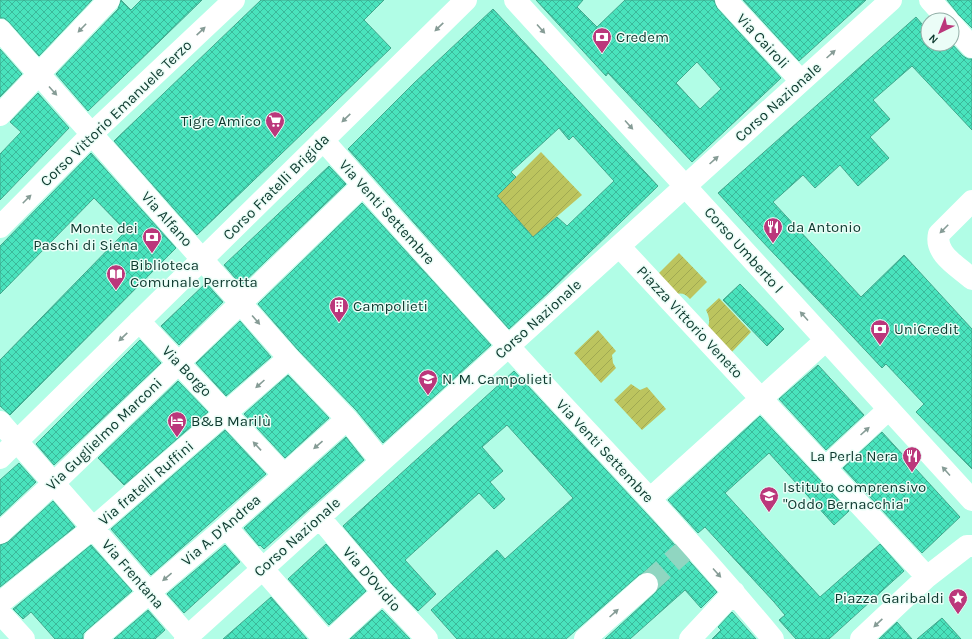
<svg xmlns="http://www.w3.org/2000/svg" width="972" height="639" font-family="Karla,sans-serif">
	<style>
		.garden { fill: url(#garden-furrows) }
		.building { fill: url(#building-cross-hatch); stroke: #41a78c; fill-rule: evenodd }
		.lines { fill: none; stroke-linecap: round; stroke-linejoin: round }
		.minor-tunnel { stroke: #90d6c1; stroke-width: 22; stroke-dasharray: 22 11; stroke-linecap: butt }
		.minor { stroke: #fff; stroke-width: 22 }
		.oneway { fill: #869c96 }
		.labels { text-anchor: middle; stroke-width: 3; stroke-linejoin: round; paint-order: stroke }
		.poi-label { font-size: 15px; fill: #0d392e; stroke: #ebfdf7; text-anchor: start }
		.street-label { font-size: 15px; fill: #0d392e; stroke: #ebfdf7 }
	</style>
	<defs>
		<pattern id="garden-furrows" width="10" height="10" patternUnits="userSpaceOnUse"><rect width="10" height="10" fill="#bcc45e"/><path d="M-1 1l2-2M0 10L10 0M9 11l2-2" fill="none" stroke="#a0a952"/></pattern>
		<pattern id="building-cross-hatch" width="8" height="8" patternUnits="userSpaceOnUse"><rect width="8" height="8" fill="#49e3bd"/><path d="M0 0l8 8M0 8l8-8" fill="none" stroke="#3bb99a"/></pattern>
	</defs>
	<rect width="100%" height="100%" fill="#b1fde6"/>
	<path class="garden" d="M541,152L582,195L533,237L497,196Z
		M679,253L707,282L690,299C684,293 680,292 673,296L656,276Z
		M719,298L751,332L730,354L707,330C710,322 710,318 706,310Z
		M598,330L616,351L612,355L613,363L616,368L601,383L574,353Z
		M631,384L640,390L647,387L666,409L642,430L614,400Z"/>
	<path class="building" d="M0,0H92L39,56L9,22L4,18H0Z
		M121,0L131,10L141,0H202L88,111L56,74L118,9Z
		M261,0H384L364,20L391,48L197,235L114,141Z
		M536,0H583L577,7L597,27L625,0H714L717,8L781,78L692,162L608,73L606,76ZM697,62L721,89L700,109L676,83Z
		M743,0H866L799,61Z
		M947,0H972V28L959,15Z
		M493,9L658,186L551,290L509,329L348,149L414,83ZM559,128L569,140L573,136L614,181L567,226L557,217L533,237L497,196L516,177L511,172Z
		M916,17L928,31V44H952L963,56L968,59H972V130L912,66L873,100L890,119L870,137L889,158L858,186L840,165L815,188L803,175L773,202L861,297L904,255L972,329V469L916,412L924,404L886,364L882,368L837,320L759,238L718,193Z
		M0,49L22,74L0,97Z
		M38,93L69,128L0,200V154L21,132L10,122Z
		M91,153L176,248L10,415L0,406V360L126,231L94,198L0,294V246Z
		M329,166L346,184L241,285L224,265Z
		M362,203L491,345L383,443L356,410L298,350L258,304Z
		M206,283L223,302L179,345L161,326Z
		M740,284L784,329L767,346L723,300Z
		M240,321L271,357L226,396L196,363Z
		M140,340L161,363L54,465L36,444Z
		M818,365L864,415L826,450L779,399Z
		M514,371L657,525L717,592L701,608L685,590L630,639H605L655,593L659,588V582L657,576L651,572H645L639,575L566,639H457L431,610L497,550L505,559L573,498L507,425L482,447L503,471L490,482L505,499L494,509L479,493L405,560L436,594L418,611L392,584L343,526Z
		M288,375L329,418L285,458L244,414Z
		M178,381L208,412L124,485L98,458Z
		M760,416L849,511L834,525L769,453L725,493L820,597L880,544L904,571L829,639H796L779,620L785,615L774,602L705,527L698,533L668,500Z
		M225,430L266,474L151,575L111,529Z
		M882,432L960,517L922,553L843,468Z
		M346,437L364,460L264,549L260,545L259,546L244,528Z
		M19,463L36,482L0,516V480Z
		M53,501L75,527L0,587V545L8,542Z
		M326,544L366,591L329,625L288,579Z
		M91,545L132,591L87,630L83,634V639H55L31,612L23,619L13,609Z
		M225,545L240,562L184,613L167,594Z
		M271,597L307,639H223Z
		M148,610L165,630L155,639H114Z
		M382,610L410,639H350Z
		M732,612L756,639H712L721,630L718,627Z
		M942,618L961,639H917Z
		M897,622L912,639H879Z"/>
	<g class="lines">
		<path class="minor-tunnel" d="M647,584L684,551"/>
		<path class="minor" d="M515,0L972,500
			M726,0L801,81
			M930,0L948,20
			M952,25L972,47
			M0,30L289,358L347,419L381,461
			M0,115L109,0
			M323,140C400,227 478,313 556,398C630,477 704,556 773,639
			M972,201L939,234C934,254 959,267 972,279
			M0,227L99,127L234,0
			M619,246L927,577
			M139,321L284,475
			M0,422L190,639
			M0,458L466,0
			M826,467L889,409
			M650,499L826,340
			M319,517L383,592L427,639
			M226,527L324,639
			M0,533L54,483L363,185
			M0,603L93,528L289,358
			M0,613L24,639
			M95,639L226,527L347,419
			M185,639L891,0
			M332,639L383,592
			M585,639L647,584
			M690,639L734,592
			M861,639L927,577L967,546H972"/>
	</g>
	<defs><path id="oneway-solid" d="M-6-.8H1V-3.2L6.5 0L1 3.2V.8H-6Z"/></defs>
	<g class="oneway">
		<use href="#oneway-solid" transform="translate(439 27) rotate(136)"/>
		<use href="#oneway-solid" transform="translate(82 28) rotate(134)"/>
		<use href="#oneway-solid" transform="translate(541 29) rotate(48)"/>
		<use href="#oneway-solid" transform="translate(201 31) rotate(-43)"/>
		<use href="#oneway-solid" transform="translate(831 54) rotate(-42)"/>
		<use href="#oneway-solid" transform="translate(53 91) rotate(48)"/>
		<use href="#oneway-solid" transform="translate(346 118) rotate(136)"/>
		<use href="#oneway-solid" transform="translate(629 125) rotate(48)"/>
		<use href="#oneway-solid" transform="translate(714 160) rotate(-42)"/>
		<use href="#oneway-solid" transform="translate(27 199) rotate(-45)"/>
		<use href="#oneway-solid" transform="translate(944 229) rotate(135)"/>
		<use href="#oneway-solid" transform="translate(804 316) rotate(-132)"/>
		<use href="#oneway-solid" transform="translate(256 320) rotate(49)"/>
		<use href="#oneway-solid" transform="translate(123 337) rotate(136)"/>
		<use href="#oneway-solid" transform="translate(260 384) rotate(138)"/>
		<use href="#oneway-solid" transform="translate(865 431) rotate(-42)"/>
		<use href="#oneway-solid" transform="translate(318 445) rotate(139)"/>
		<use href="#oneway-solid" transform="translate(257 446) rotate(-133)"/>
		<use href="#oneway-solid" transform="translate(946 471) rotate(-132)"/>
		<use href="#oneway-solid" transform="translate(717 573) rotate(48)"/>
		<use href="#oneway-solid" transform="translate(167 577) rotate(140)"/>
		<use href="#oneway-solid" transform="translate(614 613) rotate(-42)"/>
		<use href="#oneway-solid" transform="translate(878 623) rotate(137)"/>
	</g>
	<defs>
		<symbol id="bank-pin" viewBox="-11 -11 22 30"><path d="M0 17L-7.5 6A9.5 9.5 0 1 1 7.5 6Z" fill="#bb377b" stroke="#ebfdf7"/><path d="M-6-4H6V4H-6ZM0-2.3a2.3 2.3 0 1 0 0 4.6a2.3 2.3 0 1 0 0-4.6Z" fill="#fff"/></symbol>
		<symbol id="supermarket-pin" viewBox="-11 -11 22 30"><path d="M0 17L-7.5 6A9.5 9.5 0 1 1 7.5 6Z" fill="#bb377b" stroke="#ebfdf7"/><path d="M-6-5.5h2.5l.6 2H6L4.5 2H-2.5L-4.4-4H-6ZM-1.5 3.2a1.3 1.3 0 1 0 .1 0ZM3 3.2a1.3 1.3 0 1 0 .1 0Z" fill="#fff"/></symbol>
		<symbol id="restaurant-pin" viewBox="-11 -11 22 30"><path d="M0 17L-7.5 6A9.5 9.5 0 1 1 7.5 6Z" fill="#bb377b" stroke="#ebfdf7"/><path d="M-5-6h1v4h1v-4h1v4h1v-4h1v5L-1.5 .5V6h-2V.5L-5-1ZM5-6V6H3V1.5H1.5Q1.5-4 5-6Z" fill="#fff"/></symbol>
		<symbol id="library-pin" viewBox="-11 -11 22 30"><path d="M0 17L-7.5 6A9.5 9.5 0 1 1 7.5 6Z" fill="#bb377b" stroke="#ebfdf7"/><path d="M-6-4Q-3-5.5-.7-3.5V5Q-3 3-6 4ZM6-4Q3-5.5 .7-3.5V5Q3 3 6 4Z" fill="#fff"/></symbol>
		<symbol id="building-pin" viewBox="-11 -11 22 30"><path d="M0 17L-7.5 6A9.5 9.5 0 1 1 7.5 6Z" fill="#bb377b" stroke="#ebfdf7"/><path d="M-4-6H4V6H1V3H-1V6H-4ZM-2.5-4.3h1.7v1.8h-1.7ZM.8-4.3h1.7v1.8H.8ZM-2.5-1h1.7V.8h-1.7ZM.8-1h1.7V.8H.8Z" fill="#fff"/></symbol>
		<symbol id="school-pin" viewBox="-11 -11 22 30"><path d="M0 17L-7.5 6A9.5 9.5 0 1 1 7.5 6Z" fill="#bb377b" stroke="#ebfdf7"/><path d="M0-5L7-2L0 1L-7-2ZM-4 1L0 2.5L4 1V4Q0 6-4 4Z" fill="#fff"/></symbol>
		<symbol id="hotel-pin" viewBox="-11 -11 22 30"><path d="M0 17L-7.5 6A9.5 9.5 0 1 1 7.5 6Z" fill="#bb377b" stroke="#ebfdf7"/><path d="M-6-4.5h1.5V1H6V5H4.5V3h-9V5H-6ZM-4 0a1.8 1.8 0 1 1 3.6 0ZM.5 0V-2.5h3Q6-2.5 6 0Z" fill="#fff"/></symbol>
		<symbol id="sight-pin" viewBox="-11 -11 22 30"><path d="M0 17L-7.5 6A9.5 9.5 0 1 1 7.5 6Z" fill="#bb377b" stroke="#ebfdf7"/><path d="M0-6L1.8-2.2L6-1.7L2.9 1.2L3.7 5.4L0 3.3L-3.7 5.4L-2.9 1.2L-6-1.7L-1.8-2.2Z" fill="#fff"/></symbol>
	</defs>
	<g fill-rule="evenodd">
		<use href="#bank-pin" x="591" y="26" width="22" height="30"/>
		<use href="#supermarket-pin" x="264" y="110" width="22" height="30"/>
		<use href="#restaurant-pin" x="762" y="216" width="22" height="30"/>
		<use href="#bank-pin" x="141" y="226" width="22" height="30"/>
		<use href="#library-pin" x="105" y="263" width="22" height="30"/>
		<use href="#building-pin" x="328" y="295" width="22" height="30"/>
		<use href="#bank-pin" x="869" y="318" width="22" height="30"/>
		<use href="#school-pin" x="417" y="368" width="22" height="30"/>
		<use href="#hotel-pin" x="166" y="410" width="22" height="30"/>
		<use href="#restaurant-pin" x="901" y="445" width="22" height="30"/>
		<use href="#school-pin" x="758" y="485" width="22" height="30"/>
		<use href="#sight-pin" x="947" y="587" width="22" height="30"/>
	</g>
	<g class="labels">
		<g class="poi-label">
			<text x="616" y="42">Credem</text>
			<text x="261" y="126" text-anchor="end">Tigre Amico</text>
			<text x="787" y="232">da Antonio</text>
			<text x="138" y="233" text-anchor="end">Monte dei<tspan x="138" dy="17">Paschi di Siena</tspan></text>
			<text x="130" y="270">Biblioteca<tspan x="130" dy="17">Comunale Perrotta</tspan></text>
			<text x="353" y="311">Campolieti</text>
			<text x="894" y="334">UniCredit</text>
			<text x="442" y="384">N. M. Campolieti</text>
			<text x="191" y="426">B&amp;B Marilù</text>
			<text x="898" y="461" text-anchor="end">La Perla Nera</text>
			<text x="783" y="492">Istituto comprensivo<tspan x="783" dy="17">"Oddo Bernacchia"</tspan></text>
			<text x="944" y="603" text-anchor="end">Piazza Garibaldi</text>
		</g>
		<g class="street-label">
			<text transform="translate(763 41) rotate(47)" y="5">Via Cairoli</text>
			<text transform="translate(778 102) rotate(-42)" y="5">Corso Nazionale</text>
			<text transform="translate(116 113) rotate(-44)" y="5">Corso Vittorio Emanuele Terzo</text>
			<text transform="translate(276 187) rotate(-45)" y="5">Corso Fratelli Brigida</text>
			<text transform="translate(387 212) rotate(48)" y="5">Via Venti Settembre</text>
			<text transform="translate(167 219) rotate(48)" y="5">Via Alfano</text>
			<text transform="translate(744 250) rotate(48)" y="5">Corso Umberto I</text>
			<text transform="translate(538 319) rotate(-42)" y="5">Corso Nazionale</text>
			<text transform="translate(690 322) rotate(47)" y="5">Piazza Vittorio Veneto</text>
			<text transform="translate(187 371) rotate(46)" y="5">Via Borgo</text>
			<text transform="translate(104 434) rotate(-44)" y="5">Via Guglielmo Marconi</text>
			<text transform="translate(605 451) rotate(47)" y="5">Via Venti Settembre</text>
			<text transform="translate(146 483) rotate(-41)" y="5">Via fratelli Ruffini</text>
			<text transform="translate(221 530) rotate(-41)" y="5">Via A. D'Andrea</text>
			<text transform="translate(297 537) rotate(-42)" y="5">Corso Nazionale</text>
			<text transform="translate(133 574) rotate(49)" y="5">Via Frentana</text>
			<text transform="translate(372 579) rotate(49)" y="5">Via D'Ovidio</text>
		</g>
	</g>
	<g transform="translate(940 32) rotate(223)"><circle r="19" fill="#ebfdf7" stroke="#92afa7"/>
	<path d="M0-3L7 15L0 10L-7 15Z" fill="#bb377b"/>
	<text y="-6" font-size="11" font-weight="bold" text-anchor="middle" fill="#0d392e">N</text>
	</g>
</svg>
